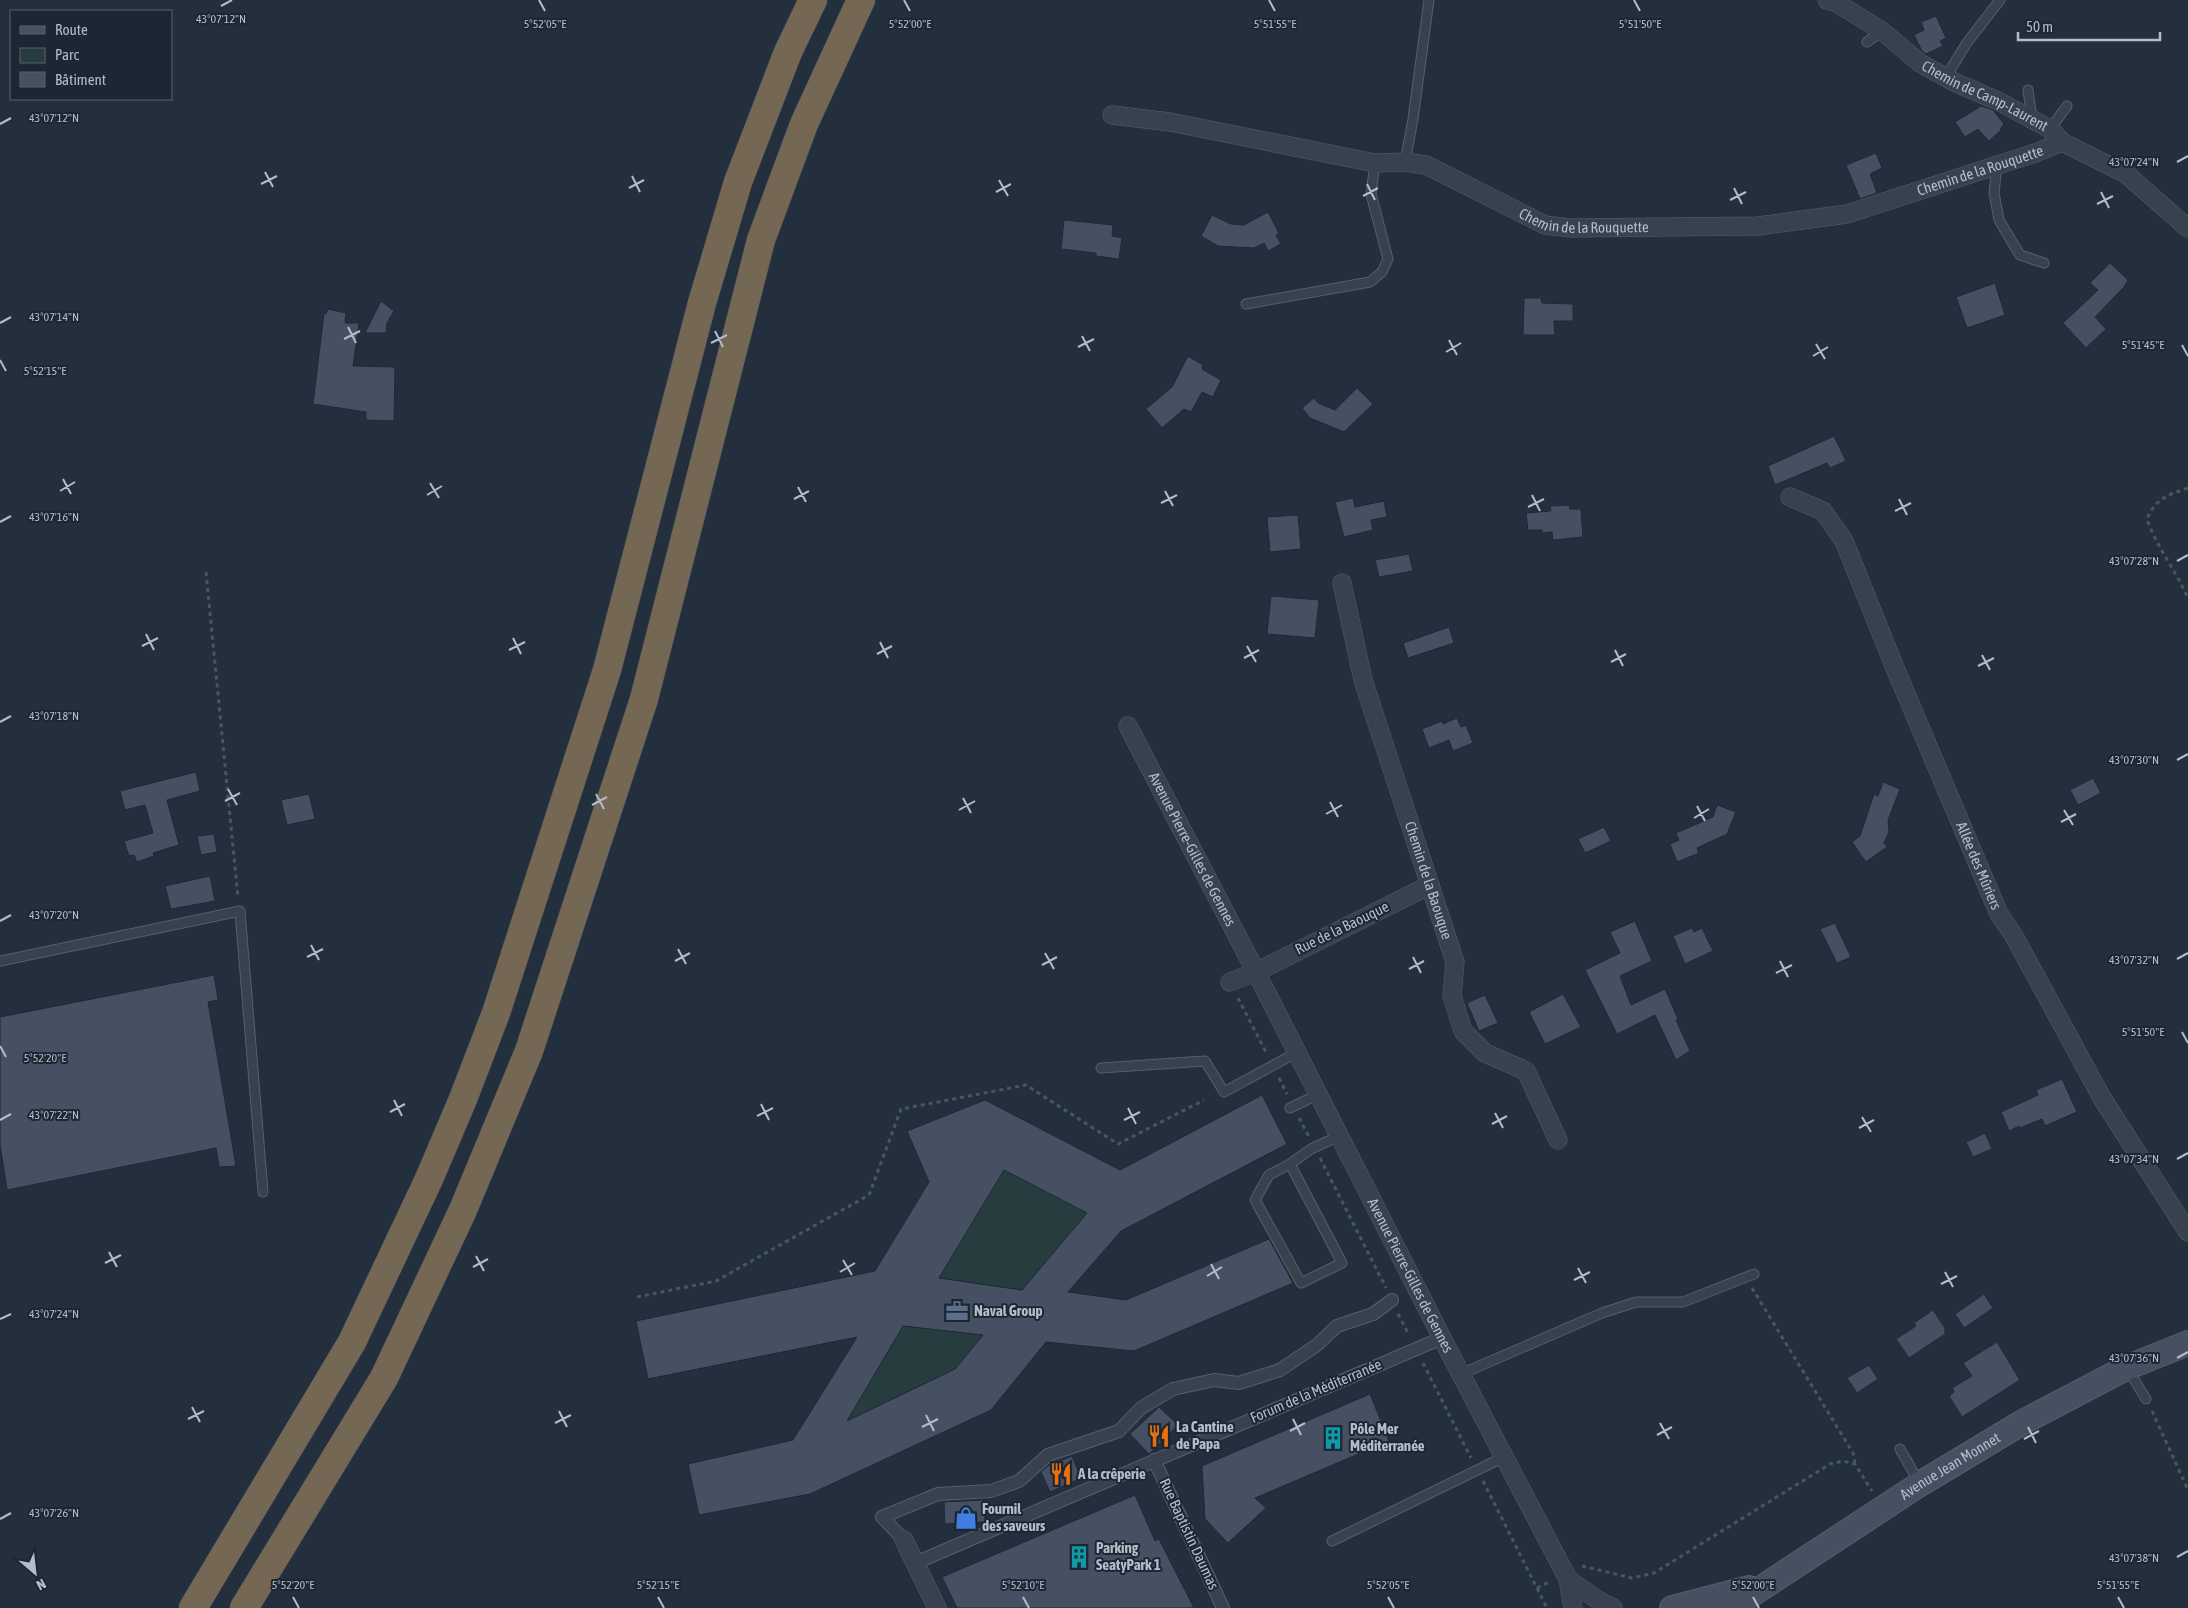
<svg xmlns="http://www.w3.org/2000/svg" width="2188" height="1608" font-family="'Asap Condensed',sans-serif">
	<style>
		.green { fill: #263c3f }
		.building { fill: #455162; stroke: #1f2835; fill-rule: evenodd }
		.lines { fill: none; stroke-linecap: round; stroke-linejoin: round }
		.service-casing { stroke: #565f6c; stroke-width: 11 }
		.pedestrian-casing { stroke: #565f6c; stroke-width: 14 }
		.minor-casing { stroke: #565f6c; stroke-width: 19 }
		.secondary-casing { stroke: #565f6c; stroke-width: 26 }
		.motorway-casing { stroke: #434c59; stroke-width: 29 }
		.path { stroke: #44595c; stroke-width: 3; stroke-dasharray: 4 4; stroke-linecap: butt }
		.service { stroke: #38414e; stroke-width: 9 }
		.pedestrian { stroke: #38414e; stroke-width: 12 }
		.minor { stroke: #38414e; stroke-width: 18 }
		.secondary { stroke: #465061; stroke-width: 24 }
		.motorway { stroke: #746855; stroke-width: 28 }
		.ticks { fill: none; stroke: #b4bcc9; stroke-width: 2 }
		.labels { text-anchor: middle; stroke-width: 4; stroke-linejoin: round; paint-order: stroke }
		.street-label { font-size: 15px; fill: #b4bcc9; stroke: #1d2633 }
		.poi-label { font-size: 15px; font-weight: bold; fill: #b4bcc9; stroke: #1d2633; text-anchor: start }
		.ticks-label { font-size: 12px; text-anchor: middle; fill: #b4bcc9; stroke: #1d2633; stroke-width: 4; stroke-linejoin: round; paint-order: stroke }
	</style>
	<rect width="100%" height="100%" fill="#242f3e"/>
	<path class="green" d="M1004,1170L1087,1213L1022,1290L939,1278Z
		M903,1326L983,1335L955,1369L847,1421Z"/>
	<path class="building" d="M1936,16L1946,38L1940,41L1943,46L1926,54L1922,51L1914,35L1924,30L1921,22Z
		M1981,106L1993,110L2004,124L2000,129L2001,130L1989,141L1978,129L1965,137L1955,122Z
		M1876,153L1882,168L1870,174L1877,193L1860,199L1846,165Z
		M1268,212L1279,233L1276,235L1281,244L1268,251L1264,243L1254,248L1218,246L1201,236L1212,215L1231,224L1244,225Z
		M1064,220L1113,225L1112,236L1122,238L1119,259L1096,256V253L1061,249Z
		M2110,263L2128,280L2124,287L2095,317L2106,329L2086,348L2063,323L2098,290L2090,283Z
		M1995,283L2005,315L1967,328L1956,297Z
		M1524,298H1541L1542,303L1573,304V321H1554L1555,335H1523Z
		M381,301L394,311L387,323L386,333H365Z
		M328,309L346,313L345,323H359L353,366L395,367L394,421L366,420V412L313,404L324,313L326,314Z
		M1188,356L1203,365L1202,369L1221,380L1213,397L1202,392L1191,412L1184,409L1162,428L1146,409L1172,387Z
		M1357,388L1373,404L1344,432L1310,418L1302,408L1314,398L1318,403L1335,410Z
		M1834,436L1846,461L1830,468L1827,463L1775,485L1768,466Z
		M1353,498L1355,507L1384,501L1387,517L1371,520L1373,530L1344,537L1335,502Z
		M1569,505L1570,509H1581L1583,537L1553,540L1552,532L1542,533V530H1528L1526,513L1551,511L1550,506Z
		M1298,515L1301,549L1270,552L1267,517Z
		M1409,554L1413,571L1379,577L1375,560Z
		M1271,596L1319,600L1315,638L1267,634Z
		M1449,627L1454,643L1408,658L1403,643Z
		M1457,718L1461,727L1466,725L1473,743L1453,751L1449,740L1429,748L1422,729L1442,721L1443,724Z
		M196,772L200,791L167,800L179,845L153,853L154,856L137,862L134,855L129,856L124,841L153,833L145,805L125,810L120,791Z
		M2093,778L2101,793L2078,805L2070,790Z
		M1883,782L1900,789L1888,820L1889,832L1884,843L1887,847L1866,862L1852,842L1860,836L1874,794L1878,796Z
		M309,794L315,819L287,825L281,800Z
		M1717,805L1736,812L1727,834L1697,848L1699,853L1677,862L1670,844L1679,840L1676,833L1713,817Z
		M1604,827L1611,841L1585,853L1578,839Z
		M214,834L217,852L201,855L197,836Z
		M210,876L215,901L171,909L165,886Z
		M1635,921L1652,961L1620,976L1631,1005L1665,989L1678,1019L1676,1020L1690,1051L1676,1060L1655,1015L1617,1034L1585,970L1620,953L1610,932Z
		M1835,923L1851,957L1837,963L1820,929Z
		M1692,928L1694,932L1702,928L1713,951L1685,964L1673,936Z
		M214,975L218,1000L208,1002L236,1166L219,1167L216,1148L7,1190L0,1144V1017Z
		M1563,994L1581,1027L1545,1044L1529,1012Z
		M1485,995L1498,1023L1479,1031L1467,1003Z
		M2062,1079L2077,1112L2045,1126L2042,1119L2020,1128L2019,1126L2009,1131L2001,1112L2038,1095L2036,1090Z
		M1262,1095L1287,1144L1121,1231L1068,1292L1126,1300L1269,1239L1293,1283L1134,1351L1046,1342L991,1410L810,1494L699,1515L688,1464L793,1440L857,1337L648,1379L636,1321L875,1271L929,1182L907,1131L985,1100L1120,1170ZM1004,1170L1087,1213L1022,1290L939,1278ZM903,1326L983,1335L955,1369L847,1421Z
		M1985,1133L1992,1149L1973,1157L1966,1142Z
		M1984,1294L1993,1308L1964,1328L1955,1314Z
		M1933,1310L1945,1328V1334L1909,1358L1896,1339L1916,1326L1914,1323Z
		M1997,1342L2020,1380L1962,1417L1949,1396L1954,1392L1952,1388L1972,1376L1963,1363Z
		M1869,1365L1878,1379L1857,1393L1847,1378Z
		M1370,1394L1389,1441L1255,1498L1266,1508L1228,1543L1205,1519L1202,1466Z
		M1159,1407L1178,1425L1149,1454L1130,1434Z
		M1072,1456L1081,1478L1050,1492L1041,1472L1048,1466Z
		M1135,1495L1155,1541L1159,1539L1194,1608H957L942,1577Z
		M984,1500L985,1522L945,1524L944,1502Z"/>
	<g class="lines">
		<defs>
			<path id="service" d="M1867,42L1882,31
				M1946,77L1966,44L2000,0
				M2028,90L2032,119
				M2050,129L2067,106
				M1405,162L1413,119L1429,0
				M1997,166L1994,193L1999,220L2020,255L2044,263
				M1246,304L1370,282L1382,272L1388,259L1371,194L1375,163
				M0,961L240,911L263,1192
				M1101,1068L1205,1061L1224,1092L1296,1053
				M1290,1108L1317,1095
				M1290,1164L1269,1175L1255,1200L1301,1283L1342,1263L1290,1164L1311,1149L1339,1136
				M2127,1368L2146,1399
				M1461,1374L1602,1313L1636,1302H1683L1754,1274
				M1900,1449L1920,1484
				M1332,1541L1504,1457"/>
			<path id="pedestrian" d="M1154,1460L1223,1608
				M904,1540L882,1517L938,1494L991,1491L1019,1481L1048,1455L1119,1431L1141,1408L1173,1389L1214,1380L1239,1383L1280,1370L1317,1345L1337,1326L1373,1314L1392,1300
				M915,1563L1442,1338"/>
			<g id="minor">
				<path id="s1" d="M1827,0L1835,2L1882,31L1920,63L1954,82L2000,102L2050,129L2062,142L2126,174L2188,228"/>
				<path id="s2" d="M1112,115L1170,122L1375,163L1405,162L1426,165L1545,225L1570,228L1758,226L1847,214L2035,153L2062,142"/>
				<path id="s3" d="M1790,497L1823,511L1844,541L1895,668L1999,914L2014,936L2102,1098L2188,1232"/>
				<path id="s4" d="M1342,583L1363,680L1455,962L1452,996L1463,1031L1485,1053L1526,1071L1558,1140"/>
				<path id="s5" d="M1128,726L1256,972L1230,982"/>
				<path id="s6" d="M1430,885L1256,972L1442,1338L1568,1579L1573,1608"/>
				<path d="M904,1540L937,1608"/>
				<path d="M1568,1579L1601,1602L1613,1608"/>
			</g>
			<g id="secondary">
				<path d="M1672,1608L1749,1588"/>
				<path id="s7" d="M1731,1608L1920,1484L2023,1422L2126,1368L2188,1343"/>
			</g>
			<path id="motorway" d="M193,1608L352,1342L429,1179L463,1099L496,1013L607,670L702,303L738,182L788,52L813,0
				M244,1608L384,1378L463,1210L529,1051L644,699L761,240L804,124L861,0"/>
		</defs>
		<use href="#service" class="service-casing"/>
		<use href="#pedestrian" class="pedestrian-casing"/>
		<use href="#minor" class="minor-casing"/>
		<use href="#secondary" class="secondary-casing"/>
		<use href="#motorway" class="motorway-casing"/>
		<path class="path" d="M2188,488C2168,495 2156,498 2147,519C2156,546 2176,571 2188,598
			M206,572L238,898
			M1238,998L1267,1054
			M1279,1078L1287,1094
			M1299,1118L1309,1137
			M1320,1158L1386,1288
			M1752,1288L1853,1453L1855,1464
			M637,1297L716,1281L869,1195L901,1109L1026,1085L1118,1144L1204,1100
			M1398,1314L1409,1335
			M1423,1363L1471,1458
			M2152,1411L2188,1490
			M1483,1481L1547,1608
			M1582,1566L1632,1578L1654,1573L1830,1464L1843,1461L1855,1464L1872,1491
			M1537,1588L1549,1582"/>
		<use href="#service" class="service"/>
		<use href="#pedestrian" class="pedestrian"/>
		<use href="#minor" class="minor"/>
		<use href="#secondary" class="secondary"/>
		<use href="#motorway" class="motorway"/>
	</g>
	<path class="ticks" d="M539,0L545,11M904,0L910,11M1269,0L1275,11M1634,0L1640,11M221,6L232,0M0,124L11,118M2177,162L2188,156M265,172L273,187M632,176L640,192M999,180L1008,196M261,184L277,176M1367,184L1375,200M629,188L644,180M1734,188L1742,204M996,192L1011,184M2101,192L2109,208M1363,196L1378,188M1730,200L1746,192M2097,204L2113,196M0,323L11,317M348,327L356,343M715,331L723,347M1082,336L1090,351M344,339L360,331M1449,340L1457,355M711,343L727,335M1816,344L1825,359M2182,345L2188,356M1078,347L1094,339M1446,352L1461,343M1813,356L1828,347M0,360L6,371M63,479L71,494M430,483L439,498M798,487L806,502M60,491L75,482M1165,491L1173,506M427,495L442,486M1532,495L1540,511M794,499L809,491M1899,499L1907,515M1161,503L1177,495M1528,507L1544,499M1895,511L1911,503M0,522L11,516M2177,561L2188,555M146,634L154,650M513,638L521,654M880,642L888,658M142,646L158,638M1247,646L1256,662M509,650L525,642M1615,650L1623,666M877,654L892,646M1982,655L1990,670M1244,658L1259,650M1611,662L1626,654M1978,666L1994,658M0,722L11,716M2177,760L2188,754M228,789L237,805M596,794L604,809M963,798L971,813M225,801L240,793M1330,802L1338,817M592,805L607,797M1697,806L1705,821M959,810L975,801M2064,810L2073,825M1326,814L1342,805M1694,818L1709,809M2061,822L2076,814M0,921L11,915M311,945L319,960M678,949L686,964M1045,953L1054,969M307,957L323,949M1413,957L1421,973M2177,959L2188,953M675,961L690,953M1780,961L1788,977M1042,965L1057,957M1409,969L1424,961M1776,973L1792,965M2182,1032L2188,1043M0,1046L6,1057M394,1100L402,1116M761,1104L769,1120M1128,1108L1136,1124M390,1112L405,1104M1495,1113L1503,1128M757,1116L773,1108M1862,1117L1871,1132M0,1120L11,1114M1124,1120L1140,1112M1492,1124L1507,1116M1859,1128L1874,1120M2177,1159L2188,1153M109,1252L117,1267M476,1256L484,1271M843,1260L852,1275M105,1263L121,1255M1211,1264L1219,1279M473,1267L488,1259M1578,1268L1586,1283M840,1272L855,1263M1945,1272L1953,1287M1207,1276L1222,1267M1574,1280L1590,1272M1941,1284L1957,1276M0,1319L11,1314M2177,1358L2188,1352M192,1407L200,1422M559,1411L567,1427M926,1415L934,1431M188,1419L204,1411M1293,1419L1301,1435M555,1423L571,1415M1660,1423L1669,1439M922,1427L938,1419M2028,1427L2036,1443M1290,1431L1305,1423M1657,1435L1672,1427M2024,1439L2039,1431M0,1519L11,1513M2177,1557L2188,1551M293,1597L299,1608M658,1597L664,1608M1023,1597L1029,1608M1388,1597L1394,1608M1753,1597L1759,1608M2118,1597L2124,1608"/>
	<defs>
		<symbol id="office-bare" viewBox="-9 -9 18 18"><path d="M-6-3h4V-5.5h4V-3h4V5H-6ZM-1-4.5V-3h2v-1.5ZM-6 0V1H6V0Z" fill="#5c6f8a" stroke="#1d2633" stroke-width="2.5" paint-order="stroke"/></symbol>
		<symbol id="restaurant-bare" viewBox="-9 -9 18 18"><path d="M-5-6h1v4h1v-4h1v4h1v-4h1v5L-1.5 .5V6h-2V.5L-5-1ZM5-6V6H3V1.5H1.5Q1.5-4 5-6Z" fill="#e8710a" stroke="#1d2633" stroke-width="2.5" paint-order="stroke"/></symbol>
		<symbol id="building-bare" viewBox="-9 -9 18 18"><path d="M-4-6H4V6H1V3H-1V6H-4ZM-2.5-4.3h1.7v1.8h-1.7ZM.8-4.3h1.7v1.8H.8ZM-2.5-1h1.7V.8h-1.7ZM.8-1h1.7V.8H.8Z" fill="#0f9aa8" stroke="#1d2633" stroke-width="2.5" paint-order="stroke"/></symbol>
		<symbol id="shop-bare" viewBox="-9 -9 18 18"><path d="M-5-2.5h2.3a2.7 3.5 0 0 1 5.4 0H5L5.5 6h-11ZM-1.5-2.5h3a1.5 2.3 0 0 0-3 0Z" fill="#3f7fe0" stroke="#1d2633" stroke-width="2.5" paint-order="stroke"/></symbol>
	</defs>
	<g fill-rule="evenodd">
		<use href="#office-bare" x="941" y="1295" width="32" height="32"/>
		<use href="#restaurant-bare" x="1143" y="1420" width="32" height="32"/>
		<use href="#building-bare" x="1317" y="1422" width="32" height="32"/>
		<use href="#restaurant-bare" x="1045" y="1458" width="32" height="32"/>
		<use href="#shop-bare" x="950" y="1502" width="32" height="32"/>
		<use href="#building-bare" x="1063" y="1541" width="32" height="32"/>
	</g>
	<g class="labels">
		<g class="street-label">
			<text dy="5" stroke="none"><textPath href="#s1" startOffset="186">Chemin de Camp-Laurent</textPath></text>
			<text dy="5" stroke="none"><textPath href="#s2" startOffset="895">Chemin de la Rouquette</textPath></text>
			<text dy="5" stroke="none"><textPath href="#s2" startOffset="490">Chemin de la Rouquette</textPath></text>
			<text dy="5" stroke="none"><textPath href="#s5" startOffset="139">Avenue Pierre-Gilles de Gennes</textPath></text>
			<text dy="5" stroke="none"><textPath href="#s3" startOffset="424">Allée des Mûriers</textPath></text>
			<text dy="5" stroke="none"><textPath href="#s4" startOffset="310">Chemin de la Baouque</textPath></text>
			<text transform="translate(1342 928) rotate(-26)" y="5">Rue de la Baouque</text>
			<text dy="5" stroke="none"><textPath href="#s6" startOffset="535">Avenue Pierre-Gilles de Gennes</textPath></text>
			<text transform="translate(1316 1391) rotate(-23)" y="5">Forum de la Méditerranée</text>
			<text dy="5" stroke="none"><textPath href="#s7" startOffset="261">Avenue Jean Monnet</textPath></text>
			<text transform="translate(1189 1534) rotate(65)" y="5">Rue Baptistin Daumas</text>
		</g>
		<g class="poi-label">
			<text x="974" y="1316">Naval Group</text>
			<text x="1176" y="1432">La Cantine<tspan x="1176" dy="17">de Papa</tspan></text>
			<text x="1350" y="1434">Pôle Mer<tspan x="1350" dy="17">Méditerranée</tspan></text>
			<text x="1078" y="1479">A la crêperie</text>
			<text x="982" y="1514">Fournil<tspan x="982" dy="17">des saveurs</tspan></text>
			<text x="1096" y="1553">Parking<tspan x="1096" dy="17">SeatyPark 1</tspan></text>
		</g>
	</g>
	<g class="ticks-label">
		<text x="221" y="23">43°07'12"N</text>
		<text x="545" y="28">5°52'05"E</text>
		<text x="910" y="28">5°52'00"E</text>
		<text x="1275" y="28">5°51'55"E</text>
		<text x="1640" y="28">5°51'50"E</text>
		<text x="54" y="122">43°07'12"N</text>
		<text x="2134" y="166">43°07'24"N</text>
		<text x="54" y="321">43°07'14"N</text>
		<text x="2143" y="349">5°51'45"E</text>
		<text x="45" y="375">5°52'15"E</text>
		<text x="54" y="521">43°07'16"N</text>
		<text x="2134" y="565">43°07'28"N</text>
		<text x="54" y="720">43°07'18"N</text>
		<text x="2134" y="764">43°07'30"N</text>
		<text x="54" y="919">43°07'20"N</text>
		<text x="2134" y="964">43°07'32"N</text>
		<text x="2143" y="1036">5°51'50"E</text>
		<text x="45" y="1062">5°52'20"E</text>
		<text x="54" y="1119">43°07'22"N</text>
		<text x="2134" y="1163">43°07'34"N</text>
		<text x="54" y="1318">43°07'24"N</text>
		<text x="2134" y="1362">43°07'36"N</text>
		<text x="54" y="1517">43°07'26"N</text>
		<text x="2134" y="1562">43°07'38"N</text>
		<text x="293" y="1589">5°52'20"E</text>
		<text x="658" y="1589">5°52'15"E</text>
		<text x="1023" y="1589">5°52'10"E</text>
		<text x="1388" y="1589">5°52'05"E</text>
		<text x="1753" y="1589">5°52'00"E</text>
		<text x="2118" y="1589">5°51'55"E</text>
	</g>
	<rect x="10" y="10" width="162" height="90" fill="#1d2633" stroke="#59626f"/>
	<rect x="20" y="26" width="25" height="8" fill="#465061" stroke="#59626f"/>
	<text x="55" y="35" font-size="15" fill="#b4bcc9">Route</text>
	<rect x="20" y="48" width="25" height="15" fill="#263c3f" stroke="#59626f"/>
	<text x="55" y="60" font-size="15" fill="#b4bcc9">Parc</text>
	<rect x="20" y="72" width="25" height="15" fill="#455162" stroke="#59626f"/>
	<text x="55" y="85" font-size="15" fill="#b4bcc9">Bâtiment</text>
	<g transform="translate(35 1573) rotate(152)" stroke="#1d2633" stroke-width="4" paint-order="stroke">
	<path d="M0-4L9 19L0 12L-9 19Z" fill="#b4bcc9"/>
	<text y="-8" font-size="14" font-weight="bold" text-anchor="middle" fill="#b4bcc9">N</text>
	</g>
	<path d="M2018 32v8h142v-8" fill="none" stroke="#b4bcc9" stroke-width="2.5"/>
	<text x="2026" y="32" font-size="15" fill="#b4bcc9" stroke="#1d2633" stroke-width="4" paint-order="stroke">50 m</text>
</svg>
